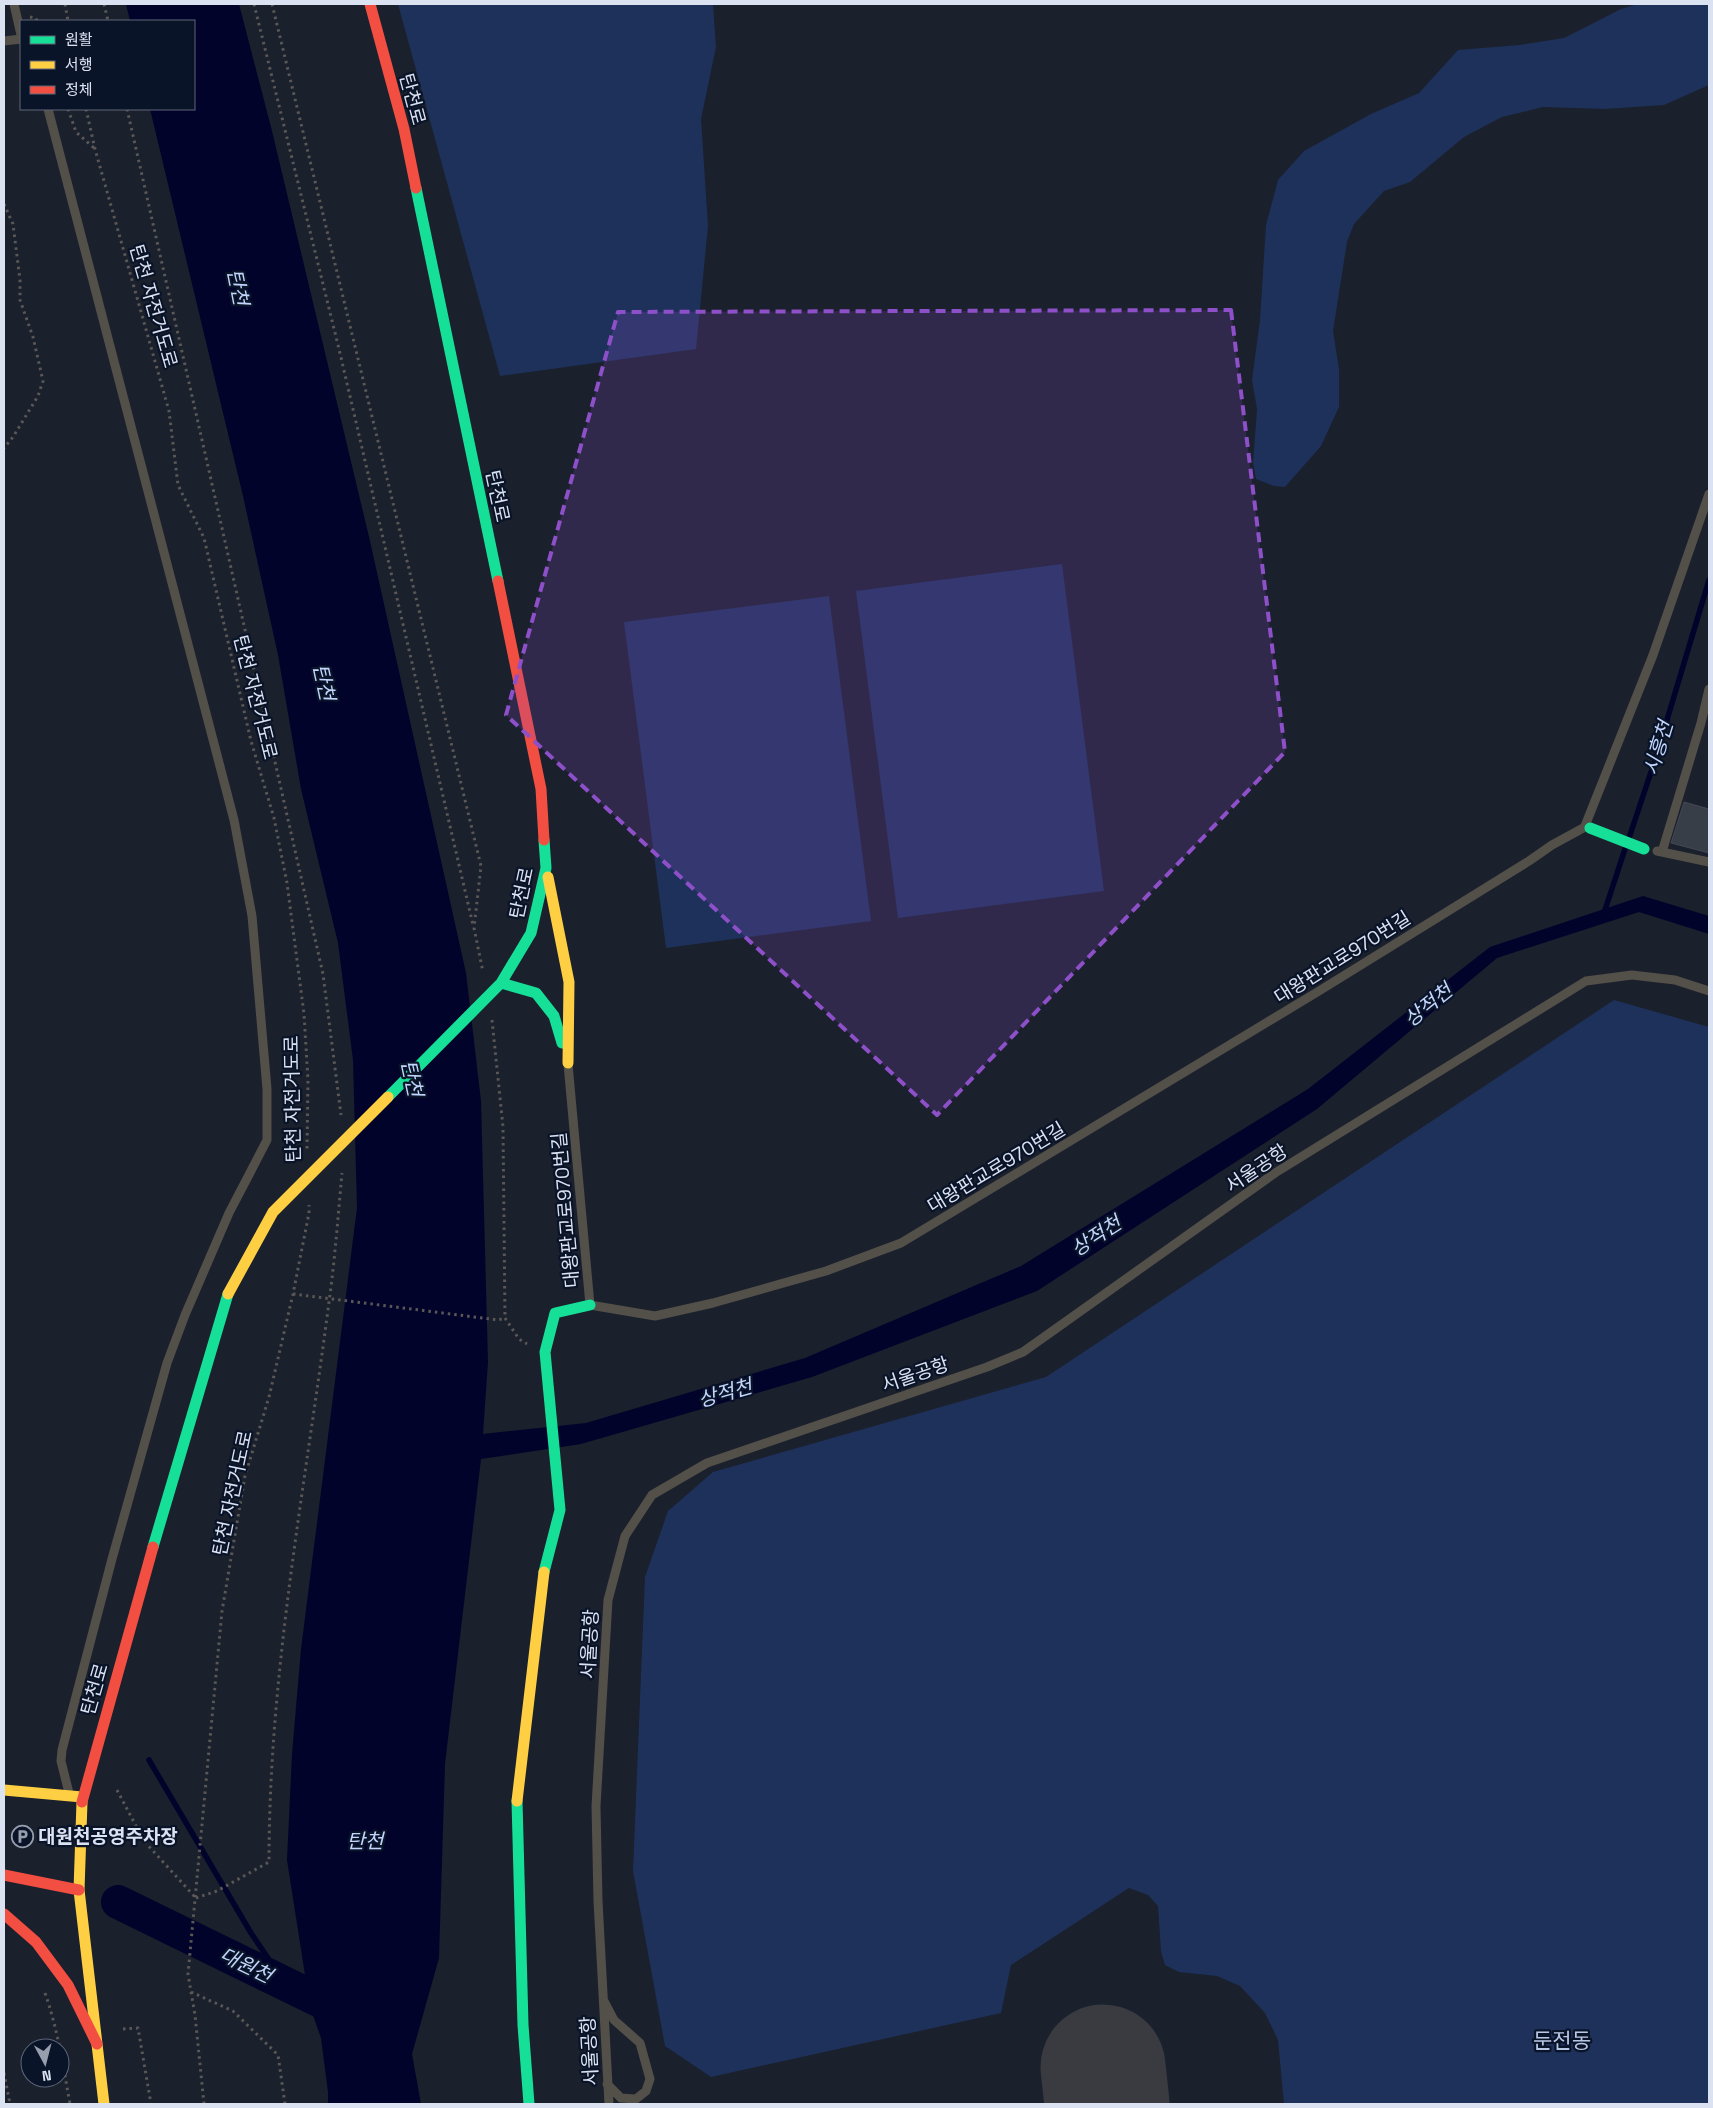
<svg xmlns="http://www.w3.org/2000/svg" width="1713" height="2108" font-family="'Space Grotesk','Noto Sans KR',sans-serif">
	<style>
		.green { fill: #1e315b }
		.water { fill: #02032b }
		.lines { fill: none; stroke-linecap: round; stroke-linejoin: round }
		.stream { stroke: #02032b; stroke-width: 5.5 }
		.river { stroke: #02032b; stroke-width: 34 }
		.runway { stroke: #393b41; stroke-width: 125 }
		.building { fill: #383e48; stroke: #434853 }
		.path { stroke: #5a5756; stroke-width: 3; stroke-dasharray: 2.5 4; stroke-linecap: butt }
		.lane { stroke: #534f49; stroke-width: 9 }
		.fast { stroke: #16e098; stroke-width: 11 }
		.slow { stroke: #ffcf43; stroke-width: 11 }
		.jam { stroke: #f24e42; stroke-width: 11 }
		.marked { fill: #8e50c9; fill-opacity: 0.2; stroke: #8e50c9; stroke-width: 4; stroke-dasharray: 10 6; stroke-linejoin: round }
		.labels { text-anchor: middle; stroke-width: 4.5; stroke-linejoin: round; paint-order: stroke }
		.street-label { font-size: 19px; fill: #dbe2f2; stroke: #0a1429 }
		.poi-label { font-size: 19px; font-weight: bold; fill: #dbe2f2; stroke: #0a1429; text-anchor: start }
		.water-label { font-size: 20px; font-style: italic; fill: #c2d5fd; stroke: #0a1429 }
		.quarter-label { font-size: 21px; fill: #b8c7e5; stroke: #0a1429 }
	</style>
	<rect width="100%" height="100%" fill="#1a202c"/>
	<path class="green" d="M398,4H713L716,47L701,119L708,226L696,349L500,376Z
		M1638,4H1709V85L1664,105L1605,109L1543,107L1502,117L1464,137L1410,182L1384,191L1354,224L1347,242L1333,331L1339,369V407L1321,446L1285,487L1274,486L1256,479L1253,463L1257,409L1252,380L1260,320L1266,225L1278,180L1304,151L1371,114L1419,93L1458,50L1519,45L1564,38L1621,9Z
		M1062,564L1104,891L898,918L856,591Z
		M829,596L871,921L666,948L624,622Z
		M1614,1000L1709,1027V2104H1284L1278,2040L1265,2013L1240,1986L1217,1976L1179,1972L1165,1965L1161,1951L1158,1906L1148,1895L1129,1888L1011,1965L1001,2013L711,2077L665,2046L633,1871L645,1577L668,1511L713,1472L1046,1377Z"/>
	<path class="water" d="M126,4H239L272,131L370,541L466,973L481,1101L488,1362L483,1434L586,1423L805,1358L1021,1266L1308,1089L1490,947L1643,896L1709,916V934L1639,912L1497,958L1317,1109L1037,1291L812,1377L581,1444L481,1459L445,1764L439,1958L412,2054L421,2104H328V2092L321,2038L310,2007L287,1860L292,1754L301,1649L357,1208L353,1060L338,943L301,789L278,655L243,496L150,109H194V21H130Z"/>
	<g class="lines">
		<path class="stream" d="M1629,838L1654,763L1709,580
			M1603,916L1626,846
			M149,1760L251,1933L284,1982"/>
		<path class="river" d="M118,1902L341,2011L347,2018"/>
		<path class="runway" d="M1103,2067L1107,2104"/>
	</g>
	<path class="building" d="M1684,802L1709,809V853L1671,843Z"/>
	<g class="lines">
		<path class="path" d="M65,4L68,21
			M104,4L108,21
			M254,4L339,349L473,925
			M272,4L481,866L474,928L483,972
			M30,17L36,18L37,21
			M68,109L76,132L94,148
			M86,109L95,149L169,411L178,485L204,538L251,741L274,818L287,883L304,1014L308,1080L307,1149
			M127,109L323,974L341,1115
			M4,204L13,224L20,280V300L33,337L43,381L38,396L13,437L4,448
			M492,1020L503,1127L505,1318
			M293,1294L498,1320L505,1318
			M505,1318L519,1339L527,1344
			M117,1790L144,1841L195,1897
			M196,1898L217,1891L269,1862C269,1673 305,1488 329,1302C335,1259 338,1216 342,1173
			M191,1992L233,2011L278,2055L285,2104
			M45,1993C58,2030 63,2066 70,2104
			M123,2029L138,2028L151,2104
			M4,2073L10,2104
			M204,2104L195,2015L188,1974L222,1611L245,1476L269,1397L293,1294L309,1213V1205"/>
		<path class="lane" d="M14,4L21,35
			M4,41L21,39
			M48,109L234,820L252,916L267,1089V1140L229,1213L185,1315L167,1363L112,1559L62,1750L61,1761L69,1793
			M1585,826L1653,655L1709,494
			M1657,851L1709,862
			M1662,852L1701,723L1709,689
			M568,1064L590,1305L655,1316L713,1303L826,1271L901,1243L1319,991L1529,861L1552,845L1585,827L1589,828
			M604,2001L614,2020L640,2043L650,2079L646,2091L636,2099L621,2098L607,2084
			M609,2104L598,1901L596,1806L608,1600L625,1536L652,1495L707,1463L987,1367L1023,1352L1275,1173L1586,981L1632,975L1675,980L1709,991"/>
		<path class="fast" d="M416,188L498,581
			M1590,828L1644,849
			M501,983L536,993L554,1016L562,1043
			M388,1097L501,983L531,933L546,868L544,840
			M153,1547L228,1294
			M544,1572L560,1510L545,1352L555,1313L590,1305
			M517,1801L523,2025L529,2104"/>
		<path class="slow" d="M548,877L569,982L568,1063
			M228,1294L273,1212L388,1097
			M4,1790L82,1797
			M517,1801L544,1572
			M82,1802L79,1890L104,2104"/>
		<path class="jam" d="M370,4L404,129L416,188
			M498,581L541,789L544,840
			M82,1802L153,1547
			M4,1875L79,1890
			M4,1914L36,1942L68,1985L97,2044"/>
	</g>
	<path class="marked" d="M1231,310L1285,752L937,1115L506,715L618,312Z"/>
	<defs>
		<symbol id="parking-ring" viewBox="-11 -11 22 22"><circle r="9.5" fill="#0a1429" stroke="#979ead" stroke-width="1.5"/><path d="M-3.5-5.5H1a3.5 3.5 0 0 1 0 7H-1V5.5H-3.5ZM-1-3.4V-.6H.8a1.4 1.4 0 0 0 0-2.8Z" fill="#979ead"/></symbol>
	</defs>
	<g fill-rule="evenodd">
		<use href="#parking-ring" x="10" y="1824" width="25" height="25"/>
	</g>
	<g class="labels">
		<g class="street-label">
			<text transform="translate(413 99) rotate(75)" y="7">탄천로</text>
			<text transform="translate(154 306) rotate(74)" y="7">탄천 자전거도로</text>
			<text transform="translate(498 496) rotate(78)" y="7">탄천로</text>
			<text transform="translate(256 697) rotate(76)" y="7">탄천 자전거도로</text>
			<text transform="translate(521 893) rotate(-78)" y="7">탄천로</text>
			<text transform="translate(1342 957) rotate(-32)" y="7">대왕판교로970번길</text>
			<text transform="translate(292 1099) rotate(-91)" y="7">탄천 자전거도로</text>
			<text transform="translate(996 1167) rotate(-31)" y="7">대왕판교로970번길</text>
			<text transform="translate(1256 1168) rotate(-34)" y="7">서울공항</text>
			<text transform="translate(565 1210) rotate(-95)" y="7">대왕판교로970번길</text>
			<text transform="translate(915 1374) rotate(-19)" y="7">서울공항</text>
			<text transform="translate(232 1493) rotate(-78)" y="7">탄천 자전거도로</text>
			<text transform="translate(589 1644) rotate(-87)" y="7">서울공항</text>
			<text transform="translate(94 1689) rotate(-74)" y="7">탄천로</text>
			<text transform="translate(589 2051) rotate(-93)" y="7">서울공항</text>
		</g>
		<g class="poi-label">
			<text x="38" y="1843">대원천공영주차장</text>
		</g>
		<g class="water-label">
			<text transform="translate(238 287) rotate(79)" y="7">탄천</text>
			<text transform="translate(324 682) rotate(78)" y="7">탄천</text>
			<text transform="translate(1658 748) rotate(-73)" y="7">시흥천</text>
			<text transform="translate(1428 1005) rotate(-39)" y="7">상적천</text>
			<text transform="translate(412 1078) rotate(78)" y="7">탄천</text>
			<text transform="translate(1096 1236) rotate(-33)" y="7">상적천</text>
			<text transform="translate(725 1393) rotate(-16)" y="7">상적천</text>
			<text x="365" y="1848">탄천</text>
			<text transform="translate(246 1965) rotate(26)" y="7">대원천</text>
		</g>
		<g class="quarter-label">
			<text x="1562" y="2048">둔전동</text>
		</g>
	</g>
	<rect width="1713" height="2108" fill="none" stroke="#dbe2f2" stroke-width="10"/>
	<rect x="20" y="20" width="175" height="90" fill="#0a1429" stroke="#5e6679"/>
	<rect x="30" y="36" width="25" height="8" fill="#16e098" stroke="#5e6679"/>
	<text x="65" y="45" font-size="15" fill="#dbe2f2">원활</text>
	<rect x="30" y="61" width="25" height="8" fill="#ffcf43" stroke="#5e6679"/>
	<text x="65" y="70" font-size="15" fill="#dbe2f2">서행</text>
	<rect x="30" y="86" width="25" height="8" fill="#f24e42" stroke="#5e6679"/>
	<text x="65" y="95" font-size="15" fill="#dbe2f2">정체</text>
	<g transform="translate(45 2063) rotate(173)"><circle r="24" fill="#0a1429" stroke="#5e6679"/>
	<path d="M0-4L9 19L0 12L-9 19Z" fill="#979ead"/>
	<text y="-8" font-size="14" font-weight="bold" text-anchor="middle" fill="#dbe2f2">N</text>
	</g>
</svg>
